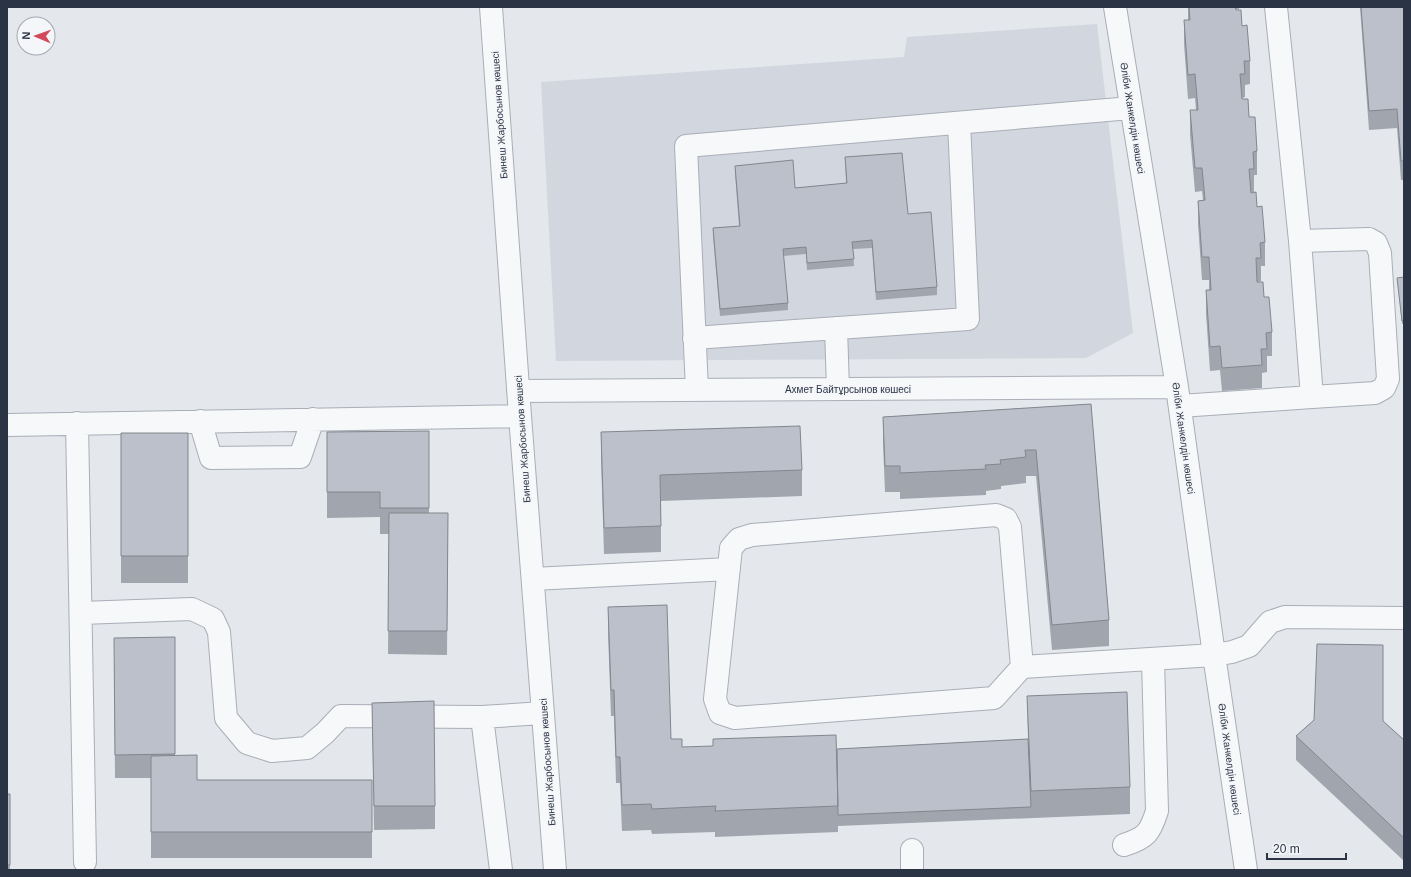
<svg xmlns="http://www.w3.org/2000/svg" width="1411" height="877" font-family="Helvetica,sans-serif">
	<style>
		.built { fill: #d2d6de }
		.lines { fill: none; stroke-linecap: round; stroke-linejoin: round }
		.minor-casing { stroke: #a9aeb7; stroke-width: 24 }
		.minor { stroke: #f7f8fa; stroke-width: 22 }
		.wall { fill: #a1a5ae }
		.building { fill: #bbc0ca; stroke: #83868d }
		.labels { text-anchor: middle; stroke-width: 3; stroke-linejoin: round; paint-order: stroke }
		.street-label { font-size: 10px; fill: #2b3445; stroke: #f4f6f9 }
	</style>
	<rect width="100%" height="100%" fill="#e4e7ec"/>
	<path class="built" d="M1097,24L1133,333L1086,358L556,361L541,82L904,57L907,37Z"/>
	<g class="lines">
		<defs>
			<path id="minor" d="M491,7L520,416L555,870
				M1115,7L1177,387L1214,655L1246,870
				M1300,241L1369,239L1376,243L1380,253L1388,379L1384,388L1375,393L1312,397
				M836,328L838,389
				M694,338L968,319L959,123
				M697,390L686,146L1131,108
				M518,391L1177,387
				M1180,406L1312,397L1300,241L1276,7
				M200,421L211,458L300,457L313,419
				M77,423L85,862
				M7,425L520,416
				M533,579L729,569
				M81,613L192,609L213,619L219,632L226,718L247,743L272,751L307,748L325,733L341,716L482,717L543,713
				M1022,667L994,698L735,718L720,713L715,699L731,548L739,539L752,535L996,515L1006,519L1010,527L1022,667L1214,655L1232,652L1249,646L1270,622L1285,617L1404,618
				M482,717L501,870
				M1124,845C1146,838 1150,833 1157,811L1153,659
				M912,850V870"/>
		</defs>
		<use href="#minor" class="minor-casing"/>
		<use href="#minor" class="minor"/>
	</g>
	<path class="wall" d="M1180,7H1239V9H1236V10L1242,26L1250,61V84L1245,85V97L1242,98V99L1249,117L1257,151V175H1254V192H1251L1257,207L1265,242V266H1261V281L1257,282L1264,297L1272,332V356H1267V372L1262,373V388L1222,391L1220,370L1210,371L1206,314V290H1209V280H1202L1198,224V201L1203,200L1202,191L1195,192L1190,134V110H1196L1195,98L1188,99L1184,44V20H1188V7L1180,8Z
		M1360,7H1404V180H1401L1397,128L1369,130Z
		M845,157L908,214L937,287V295L876,300L872,248L853,249L854,266L807,270L806,254L783,256L788,303V310L720,316L713,236V228L739,226L735,173V166L795,188L846,183Z
		M1404,277V324H1402L1397,278Z
		M1091,404L1109,620V646L1052,650L1036,476H1026V483L1001,486V489L986,491V495L900,499V492H885L883,443V417Z
		M429,431V513H448L447,655L388,654L389,534H380V517L327,518V432Z
		M601,432L802,470V496L661,501V552L604,554L601,458Z
		M121,433H188V583H121Z
		M608,607L671,739L682,747L837,749L1028,739L1027,696L1130,787V814L838,826V832L715,837V832L652,834L651,830L622,831L620,783H616L614,716H611L608,633Z
		M175,637V755L197,780H372V858H151V778H115L114,661Z
		M372,703L435,806V829L374,830Z
		M1314,720L1383,721L1404,740V861L1296,760V736Z
		M7,794H10V870H7Z"/>
	<path class="building" d="M1189,7H1235L1236,10H1241L1242,26L1247,25L1250,61H1244L1245,74H1240L1242,99H1248L1249,117H1255L1257,151L1253,152L1254,169H1249L1251,193L1256,192L1257,207L1262,206L1265,242L1260,243L1261,258H1256L1257,282H1263L1264,297H1269L1272,332L1266,333L1267,349H1261L1262,365L1222,368L1220,346L1210,347L1206,290H1211L1209,257H1202L1198,201L1205,200L1202,168H1195L1190,110H1198L1195,74L1188,75L1184,20H1190Z
		M1361,7H1404V161H1401L1397,109L1369,111Z
		M902,153L908,214L931,212L937,287L876,292L872,240L852,242L854,259L807,263L806,247L783,249L788,303L720,309L713,228L740,226L735,166L793,160L795,188L847,183L845,157Z
		M1404,277V320L1402,321L1397,278Z
		M1091,404L1109,620L1052,625L1036,450H1025L1026,457L1000,460L1001,464L985,465L986,469L900,473V466H885L883,417Z
		M800,426L802,470L660,475L661,526L604,528L601,432Z
		M429,431V508H380V492H327V432Z
		M121,433H188V556H121Z
		M389,513H448L447,631H388Z
		M667,605L671,739H682V747L713,746V739L836,735L838,806L715,811L716,806L652,809L651,804L622,805L620,757H616L614,690H611L608,607Z
		M175,637V754L115,755L114,638Z
		M1317,644L1383,645V721L1404,740V838L1296,736L1314,720Z
		M1127,692L1130,787L1031,791L1027,696Z
		M434,701L435,806H374L372,703Z
		M1028,739L1031,807L838,815L837,749Z
		M197,755V780H372V832H151V756Z
		M7,794H10V865H7Z"/>
	<g class="labels">
		<g class="street-label">
			<text transform="translate(499 115) rotate(-94)" y="4">Бинеш Жарбосынов көшесі</text>
			<text transform="translate(1133 118) rotate(81)" y="4">Әліби Жанкелдін көшесі</text>
			<text x="848" y="393">Ахмет Байтұрсынов көшесі</text>
			<text transform="translate(1184 438) rotate(82)" y="4">Әліби Жанкелдін көшесі</text>
			<text transform="translate(522 439) rotate(-94)" y="4">Бинеш Жарбосынов көшесі</text>
			<text transform="translate(1230 759) rotate(82)" y="4">Әліби Жанкелдін көшесі</text>
			<text transform="translate(547 762) rotate(-94)" y="4">Бинеш Жарбосынов көшесі</text>
		</g>
	</g>
	<rect width="1411" height="877" fill="none" stroke="#2b3445" stroke-width="16"/>
	<g transform="translate(36 36) rotate(272)"><circle r="19" fill="#f4f6f9" stroke="#a4a8b1"/>
	<path d="M0-3L7 15L0 10L-7 15Z" fill="#d1495b"/>
	<text y="-6" font-size="11" font-weight="bold" text-anchor="middle" fill="#2b3445">N</text>
	</g>
	<path d="M1267 853v6h79v-6" fill="none" stroke="#2b3445" stroke-width="2"/>
	<text x="1273" y="853" font-size="12" fill="#2b3445" stroke="#f4f6f9" stroke-width="3" paint-order="stroke">20 m</text>
</svg>
